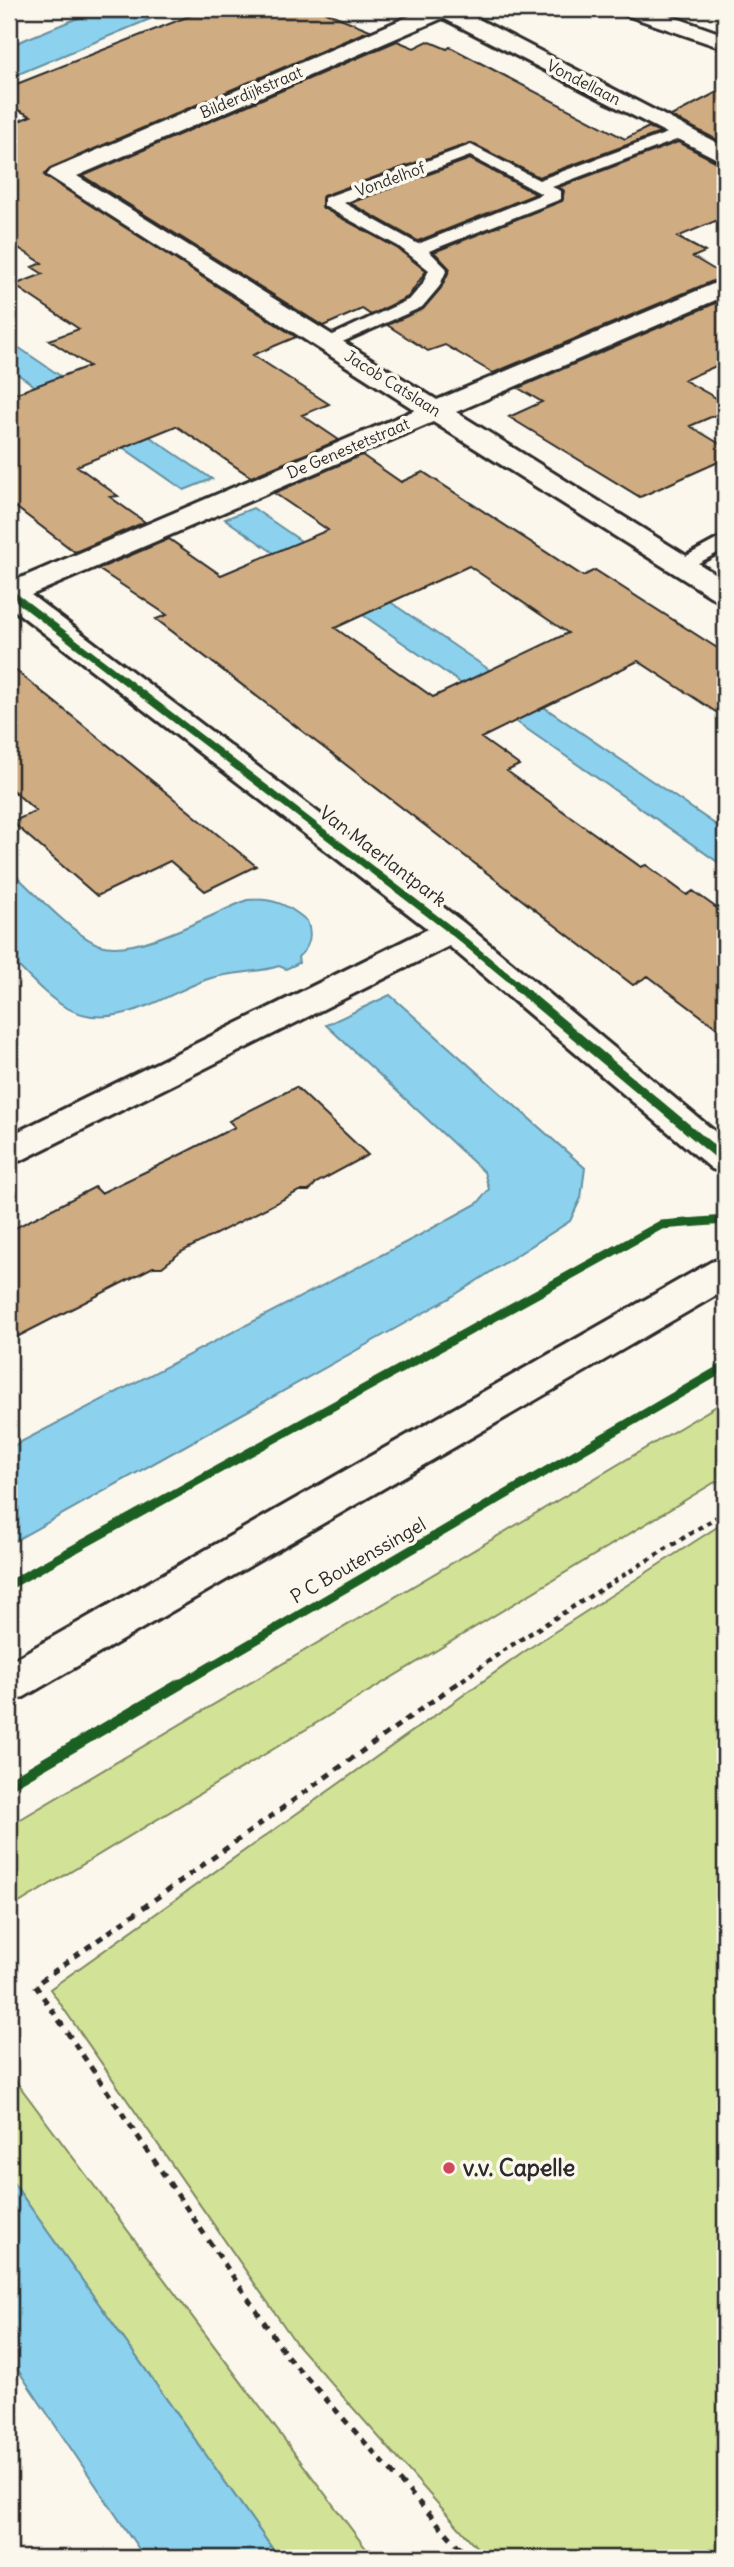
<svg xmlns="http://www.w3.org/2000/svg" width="734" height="2567" font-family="Delius,sans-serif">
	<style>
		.green { fill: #d2e397; stroke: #7e8761; stroke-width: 2 }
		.water { fill: #8cd2ee; stroke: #658fa0; stroke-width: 2 }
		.building { fill: #d0ac82; stroke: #2b2b2b; stroke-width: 2; fill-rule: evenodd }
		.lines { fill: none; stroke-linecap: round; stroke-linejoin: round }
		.lane-casing { stroke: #2b2b2b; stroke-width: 6 }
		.street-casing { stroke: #2b2b2b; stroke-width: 6 }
		.secondary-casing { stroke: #2b2b2b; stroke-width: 6 }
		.path-far1 { stroke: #2b2b2b; stroke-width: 4.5; stroke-dasharray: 5 5; stroke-linecap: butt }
		.path { stroke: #2b2b2b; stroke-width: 5; stroke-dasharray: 7 7; stroke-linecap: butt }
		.lane { fill: #fbf7ec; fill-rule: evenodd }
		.street { fill: #fbf7ec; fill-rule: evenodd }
		.secondary { fill: #fbf7ec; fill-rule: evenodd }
		.cycleway-far2-casing { stroke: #fbf7ec; stroke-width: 10 }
		.cycleway-far1-casing { stroke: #fbf7ec; stroke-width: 13 }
		.cycleway-casing { stroke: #fbf7ec; stroke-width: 16 }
		.cycleway-far2 { stroke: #1b5e20; stroke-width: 7 }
		.cycleway-far1 { stroke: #1b5e20; stroke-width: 9 }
		.cycleway { stroke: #1b5e20; stroke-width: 11 }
		.poi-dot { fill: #d1495b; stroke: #fbf7ec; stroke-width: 2.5 }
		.labels { text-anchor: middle; stroke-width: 7; stroke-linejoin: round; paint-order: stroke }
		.far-street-label { font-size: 16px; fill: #2b2b2b; stroke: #fbf7ec }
		.street-label { font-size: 19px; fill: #2b2b2b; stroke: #fbf7ec }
		.near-poi-label { font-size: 23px; font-weight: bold; fill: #2b2b2b; stroke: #fbf7ec; text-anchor: start }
	</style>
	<rect width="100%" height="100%" fill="#fbf7ec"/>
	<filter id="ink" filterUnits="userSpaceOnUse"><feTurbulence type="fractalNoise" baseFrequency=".0143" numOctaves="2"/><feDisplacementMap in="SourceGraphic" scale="14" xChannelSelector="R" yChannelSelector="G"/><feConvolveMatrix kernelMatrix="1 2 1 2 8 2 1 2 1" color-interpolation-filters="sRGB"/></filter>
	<g filter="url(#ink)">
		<path class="green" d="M725,1401V1476L9,1909V1826Z
			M725,1522V2558H486L298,2346L50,1989L531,1647Z
			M9,2072L373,2558H279L9,2177Z"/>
		<path class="water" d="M100,9H174L9,78V46Z
			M9,341L212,479L184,490L9,368Z
			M253,508L725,831V867L225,519Z
			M9,869C31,889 74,936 100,945C136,957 212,914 247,900C272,897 289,905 307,921C313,936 310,947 298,957L299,963L286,969L279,966C255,974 228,971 205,980C161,997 112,1034 65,1007C44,995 26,973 9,957Z
			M390,995L585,1168L581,1198L570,1221L450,1298L9,1544V1448L420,1235L478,1203L489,1189L484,1172L326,1025Z
			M9,2177L279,2558H145L9,2357Z"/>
		<path class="building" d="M207,9H318L370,30L50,168L44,175L296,337L253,355L329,404L302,415L339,440L251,477L176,426L77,466L118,496L110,497L145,522L75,552L9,502V396L89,366L49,340L79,329L14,285L43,274L32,267L42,263L9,242V125L31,116L9,106V87Z
			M397,41L414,48L428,41L447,49L450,47L625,139L649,127L660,133L539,177L470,143L323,196V208L397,248L426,271L408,297L371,315L362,309L323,326L83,176Z
			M725,88V144L671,116Z
			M678,142L725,166V217L677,237L705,252L693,257L725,276L493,373L445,345L428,351L387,325L423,309L441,288L450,269L434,252L562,201L564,191L559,187Z
			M470,159L536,194L418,241L350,203Z
			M725,299V362L684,380L725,403V411L690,426L725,447V459L640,497L509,417L542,402L518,388Z
			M362,455L401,482L423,472L583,576L595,570L725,653V718L638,661L481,738L519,765L507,771L641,867L646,865L687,895L693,891L725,914V1034L648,976L633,985L156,619L167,615L98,569L169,539L221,575L328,530L274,493ZM469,566L568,633L433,697L335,628Z
			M9,665L167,793L256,866L205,891L170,861L97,896L12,822L36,811L9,787Z
			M296,1087L368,1155L316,1183L309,1191H299L181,1252L162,1267H153L9,1341V1231L95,1187L101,1193L170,1160L235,1127L229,1121Z"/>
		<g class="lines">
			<defs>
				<path id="lane" d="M681,128L687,130V136L552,187L561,191V199L429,251L447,269L439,287L422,307L333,346H321L318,342L410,299L422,285L429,270L398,246L324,206V198L471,145L539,180ZM470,156L542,194L418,244L344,203Z
					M725,535V549L687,569L680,571L670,565Z"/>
				<path id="street" d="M426,9H459L725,147V163L443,18L77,176L437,400L725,279V296L456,412L725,580V602L715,599L433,422L31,595L464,923L725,1140V1173L712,1169L449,946L22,1160L9,1164V1136L428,929L9,606V583L415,410L47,175L51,170Z
					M620,9H651L725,35V49L623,14Z"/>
				<path id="secondary" d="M725,1258V1290L24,1697L9,1702V1662L711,1262Z"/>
			</defs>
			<use href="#lane" class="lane-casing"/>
			<use href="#street" class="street-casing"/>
			<use href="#secondary" class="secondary-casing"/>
			<path class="path-far1" d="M454,1686L507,1648L725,1512"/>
			<path class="path" d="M456,1684L35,1985L287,2356L469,2558"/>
			<use href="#lane" class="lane"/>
			<use href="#street" class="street"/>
			<use href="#secondary" class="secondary"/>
			<defs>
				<path id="cycleway-far2" d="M9,592L452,931L521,988"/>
				<path id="cycleway-far1" d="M518,987L725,1160
					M9,1585L661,1225L725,1220
					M177,1686L725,1367"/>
				<path id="cycleway" d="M9,1784L180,1684"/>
			</defs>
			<use href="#cycleway-far2" class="cycleway-far2-casing"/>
			<use href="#cycleway-far1" class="cycleway-far1-casing"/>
			<use href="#cycleway" class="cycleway-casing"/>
			<use href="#cycleway-far2" class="cycleway-far2"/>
			<use href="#cycleway-far1" class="cycleway-far1"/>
			<use href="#cycleway" class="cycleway"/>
		</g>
	</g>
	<circle class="poi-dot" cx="449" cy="2168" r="7"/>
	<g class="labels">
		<g class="far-street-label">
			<text transform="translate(584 82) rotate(27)" y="6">Vondellaan</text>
			<text transform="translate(251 92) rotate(-23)" y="6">Bilderdijkstraat</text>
			<text transform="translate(390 179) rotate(-20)" y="6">Vondelhof</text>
			<text transform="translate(393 383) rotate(32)" y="6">Jacob Catslaan</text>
			<text transform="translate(348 448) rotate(-23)" y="6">De Genestetstraat</text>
		</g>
		<g class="street-label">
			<text transform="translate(383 856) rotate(37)" y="7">Van Maerlantpark</text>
			<text transform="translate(358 1560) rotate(-30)" y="7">P C Boutenssingel</text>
		</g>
		<g class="near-poi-label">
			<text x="463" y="2176">v.v. Capelle</text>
		</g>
	</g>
	<rect width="734" height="2567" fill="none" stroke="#fbf7ec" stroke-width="35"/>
	<rect x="18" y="18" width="699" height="2532" fill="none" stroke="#2b2b2b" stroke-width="2.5" filter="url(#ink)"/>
</svg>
